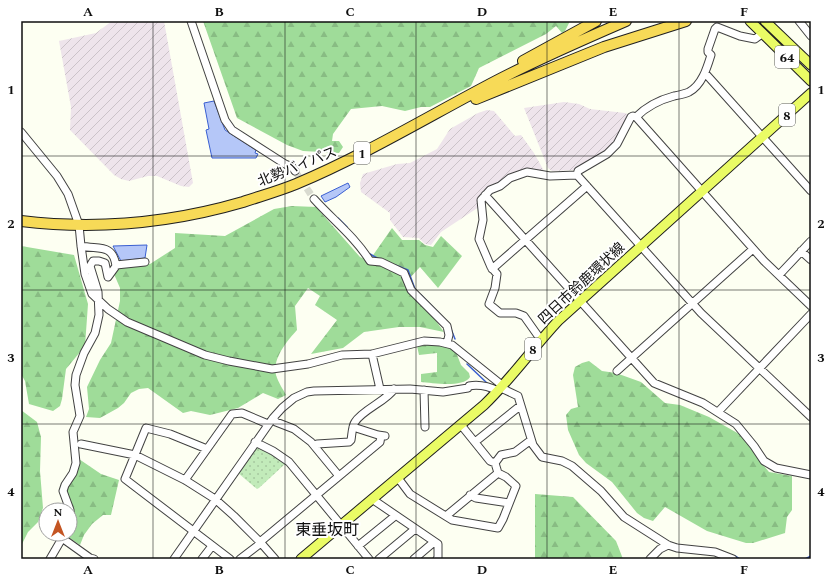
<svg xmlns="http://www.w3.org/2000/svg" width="832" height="580" font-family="Spectral,'Noto Sans JP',serif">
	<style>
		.industrial { fill: url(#industrial-furrows) }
		.forest { fill: url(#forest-firs) }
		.park { fill: url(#park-dots) }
		.water { fill: #b5c7f8; stroke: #3a5fd1 }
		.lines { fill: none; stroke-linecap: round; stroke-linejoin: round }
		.stream { stroke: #3a5fd1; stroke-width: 1.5 }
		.minor-tunnel { stroke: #d9dbd0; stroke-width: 7; stroke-dasharray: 7 3.5; stroke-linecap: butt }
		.minor-casing { stroke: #424242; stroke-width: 9 }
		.major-casing { stroke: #202020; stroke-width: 11 }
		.highway-casing { stroke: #202020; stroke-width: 12 }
		.minor { stroke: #fff; stroke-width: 7 }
		.major { stroke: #eafb65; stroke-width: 9 }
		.highway { stroke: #f7da57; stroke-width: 10 }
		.grid { fill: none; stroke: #0f0f0f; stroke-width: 1; stroke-opacity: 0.55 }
		.labels { text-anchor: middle; stroke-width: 4; stroke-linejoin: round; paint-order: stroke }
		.shield { fill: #fff; stroke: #575757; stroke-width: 1 }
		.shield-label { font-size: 13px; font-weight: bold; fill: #0f0f0f }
		.street-label { font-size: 14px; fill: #0f0f0f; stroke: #fff }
		.quarter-label { font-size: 16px; fill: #0f0f0f; stroke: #fff }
		.neatline { fill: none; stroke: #0f0f0f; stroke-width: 1.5 }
		.grid-label { font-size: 13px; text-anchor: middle; font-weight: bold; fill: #0f0f0f }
	</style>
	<defs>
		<pattern id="industrial-furrows" width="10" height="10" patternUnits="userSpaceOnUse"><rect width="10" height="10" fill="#eee4eb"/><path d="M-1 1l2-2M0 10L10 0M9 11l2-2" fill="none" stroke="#cbc2c8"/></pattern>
		<pattern id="forest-firs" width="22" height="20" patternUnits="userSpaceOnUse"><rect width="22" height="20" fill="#9fdc99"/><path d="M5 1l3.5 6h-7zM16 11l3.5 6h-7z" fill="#88bc83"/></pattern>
		<pattern id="park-dots" width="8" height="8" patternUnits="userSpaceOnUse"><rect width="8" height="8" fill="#c2ebba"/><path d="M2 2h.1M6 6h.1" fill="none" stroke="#a6c89f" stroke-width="1.8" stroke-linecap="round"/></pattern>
	</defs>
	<rect width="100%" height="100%" fill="#fdfff2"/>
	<path class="industrial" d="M112,21H164L193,183L189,187L181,186L157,176H148L129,181L121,179L114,175L70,130L71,107L59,41L96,33Z
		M564,102L579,104L590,109L625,113L629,115L617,142L605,153L577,170L552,171L548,168L524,108Z
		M487,110L494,111L515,136L521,135L534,153L544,171L530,169L490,189L479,207L441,232L431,245L425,244L419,238L403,237L390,220V213L361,192L360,183L363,174L397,164L410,163L437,149L450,129L478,113Z"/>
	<path class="forest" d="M203,21H570L565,31L562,33L556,26L546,34L479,68L471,86L430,107H421L405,111L382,106L351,109L333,134L332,141H339L343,147L339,153L303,151L287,145L237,118Z
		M292,206L316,207L360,257L369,261L392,228L402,240H419L425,245L433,247L441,236L462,256L438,288L420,267L407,281L444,332L420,327H399L364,332L343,348L311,354L337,320L315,305L320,296L308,288L295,306L297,330C287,341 272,359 276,375C278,382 283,389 286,395L278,399L263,393L238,408L210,415L191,411L183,413L148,388L139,389L131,393L124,403L118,408L100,418L86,417L89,409L87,387L100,360L111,343L120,301V288L114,274L118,266L150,264L175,248V233L225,236L274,209Z
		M21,246L74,255L88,304L85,346L66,369L62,399L60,406L53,411L29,404L25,381L21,374Z
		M434,344L444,347H454L461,365L469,373L470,377C463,388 433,383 421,382V374L437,372V353L419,355L417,346Z
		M589,361L602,371L616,373L641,382L665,403L680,405L709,417L748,439L760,461L769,472L792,476V510L787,517L785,533L753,543H746L707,531L665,507L653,521L644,518L637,513L612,482L586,463L579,455L568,430L566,415L571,409L578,407L573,375L575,367L582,363Z
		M21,410L37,422L41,437L40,471L43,508L38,522L28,532L21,546Z
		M79,459L101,474L119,480L111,515H103L92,524L84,535L80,545L68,537L69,534H70L74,515L67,498V489Z
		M535,494L573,497L616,541L623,559H535Z"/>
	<path class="park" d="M258,445L285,462V464L259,488L257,489L238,473Z"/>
	<path class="water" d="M214,101L225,130L256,150L255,153L258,154L256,158H212L206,130L209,129L204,103Z
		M348,183L350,187L336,197L325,202L321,196Z
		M147,245L145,258L121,261L113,246Z"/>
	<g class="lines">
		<path class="stream" d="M338,218L347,227
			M370,254L379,259
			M395,265L408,270L415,289
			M421,295L449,324
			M451,329L455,339
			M467,364L487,383
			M735,556L740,559
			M805,559L811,556"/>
		<path class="minor-tunnel" d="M295,171L314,199"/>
		<defs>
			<path id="minor" d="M191,21L225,120L232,130L285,164L292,167L295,171
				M799,21L811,36
				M705,73L811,191
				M636,117C647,106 659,100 674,96C679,95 685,94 689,92C702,85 707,68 711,55L708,52V49L715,29L717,27L740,36L755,39L763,33
				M21,132L57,176L68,194L79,225L81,246L85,274L92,294L108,309L127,322L205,355L229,361L272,369L308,364L342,355L372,354L424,341L440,342L452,345L503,386
				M485,195L654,383L703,403L736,424L754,446L764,461L776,468L811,475
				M314,199C333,220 355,237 370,261L381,262L404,273L411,290L447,326L449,335L447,343
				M801,251L811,260
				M116,265L145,262
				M492,269L587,186
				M779,275L811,241
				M811,306L764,261L636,117L633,116L631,117L617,144L607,154L578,171L577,175L701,313L811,417
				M541,340L524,316L516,313H500L489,304L495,288L497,274L491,267L479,239L483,220L481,200L490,190L500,186L510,178L527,172L550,176L577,175
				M372,354L380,389
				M617,371L753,249
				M501,388L518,396L533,445L542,457L562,461L572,466L601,491L624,517L668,545L677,548L715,552L733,559
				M424,390L425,427
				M718,412L811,314
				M273,418L276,422L294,429L311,442L339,476
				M461,425L490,461L495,463L501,455L515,452L531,440
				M353,427L378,435L385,436
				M255,442L273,451L289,462L369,559
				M475,442L520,406
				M81,444L135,455L185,480L215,499L234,516L261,543L275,559
				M314,445L317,444L349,442L351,440C352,435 352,426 355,422C362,410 388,400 394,389
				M207,449L170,434L146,428L125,479L230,559
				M398,478L410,494L452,520L498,528L503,519L516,486L506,477L498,473L495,463
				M185,480L232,414L242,413L268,424
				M470,495L476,498L509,503
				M372,499L438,544V558L437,559
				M70,510L63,491L65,485L73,473L76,463L73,432L80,416L75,385L76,375L84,353L95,333L99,315L98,292L90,266L93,261H99L105,263L108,277L116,266C113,243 98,250 81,246
				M70,511L71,517L70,523
				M446,516L498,473
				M62,538L90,558L94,559
				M260,542L380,442L381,436
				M358,546L395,516
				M50,559L64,535
				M174,559L273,418L282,408L294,398L307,392L314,391L410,389L443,392L468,388L469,386C480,384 488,386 498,391
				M202,559L212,546
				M240,559L261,543
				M379,559L415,529
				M414,559L434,542
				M650,559L660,549L668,545"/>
			<path id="major" d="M750,21L811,81
				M765,21L811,65
				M301,559L484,405C511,379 532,349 558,321L811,93"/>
			<path id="highway" d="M523,61L596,21
				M476,99L604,47L686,21
				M21,221C96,230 171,223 243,202C261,196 279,191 296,184C365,155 429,116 496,81C538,59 582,40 626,21"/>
		</defs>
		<use href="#minor" class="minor-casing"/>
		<use href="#major" class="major-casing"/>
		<use href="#highway" class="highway-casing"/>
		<use href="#minor" class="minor"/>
		<use href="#major" class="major"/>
		<use href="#highway" class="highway"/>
	</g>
	<path class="grid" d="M153,21V559M285,21V559M416,21V559M547,21V559M679,21V559M21,156H811M21,290H811M21,424H811"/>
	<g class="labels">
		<g class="shield">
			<rect x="775" y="46" width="24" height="22" rx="3"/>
			<rect x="779" y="104" width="16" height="22" rx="3"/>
			<rect x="354" y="142" width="16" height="22" rx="3"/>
			<rect x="525" y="338" width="16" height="22" rx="3"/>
		</g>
		<g class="shield-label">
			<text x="787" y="62">64</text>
			<text x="787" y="120">8</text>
			<text x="362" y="158">1</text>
			<text x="533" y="354">8</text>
		</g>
		<g class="street-label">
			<text transform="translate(297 166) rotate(-22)" y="5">北勢バイパス</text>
			<text transform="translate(581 283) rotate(-43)" y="5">四日市鈴鹿環状線</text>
		</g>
		<g class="quarter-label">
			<text x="327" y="535">東垂坂町</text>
		</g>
	</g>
	<rect width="832" height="580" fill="none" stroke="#ffffff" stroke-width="44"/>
	<g transform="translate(58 522)"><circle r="19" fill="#ffffff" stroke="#9f9f9f"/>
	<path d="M0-3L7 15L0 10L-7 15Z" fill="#c45523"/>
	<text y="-6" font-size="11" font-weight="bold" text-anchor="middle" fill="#0f0f0f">N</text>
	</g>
	<rect x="22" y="22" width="788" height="536" class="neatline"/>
	<g class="grid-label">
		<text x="88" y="16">A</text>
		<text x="219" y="16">B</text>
		<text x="350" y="16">C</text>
		<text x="482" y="16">D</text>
		<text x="613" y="16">E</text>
		<text x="744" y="16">F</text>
		<text x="11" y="94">1</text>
		<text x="821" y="94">1</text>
		<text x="11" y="228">2</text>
		<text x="821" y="228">2</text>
		<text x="11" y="362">3</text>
		<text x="821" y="362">3</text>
		<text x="11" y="496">4</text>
		<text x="821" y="496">4</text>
		<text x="88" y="574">A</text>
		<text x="219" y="574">B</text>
		<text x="350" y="574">C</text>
		<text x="482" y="574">D</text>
		<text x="613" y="574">E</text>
		<text x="744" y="574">F</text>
	</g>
</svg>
